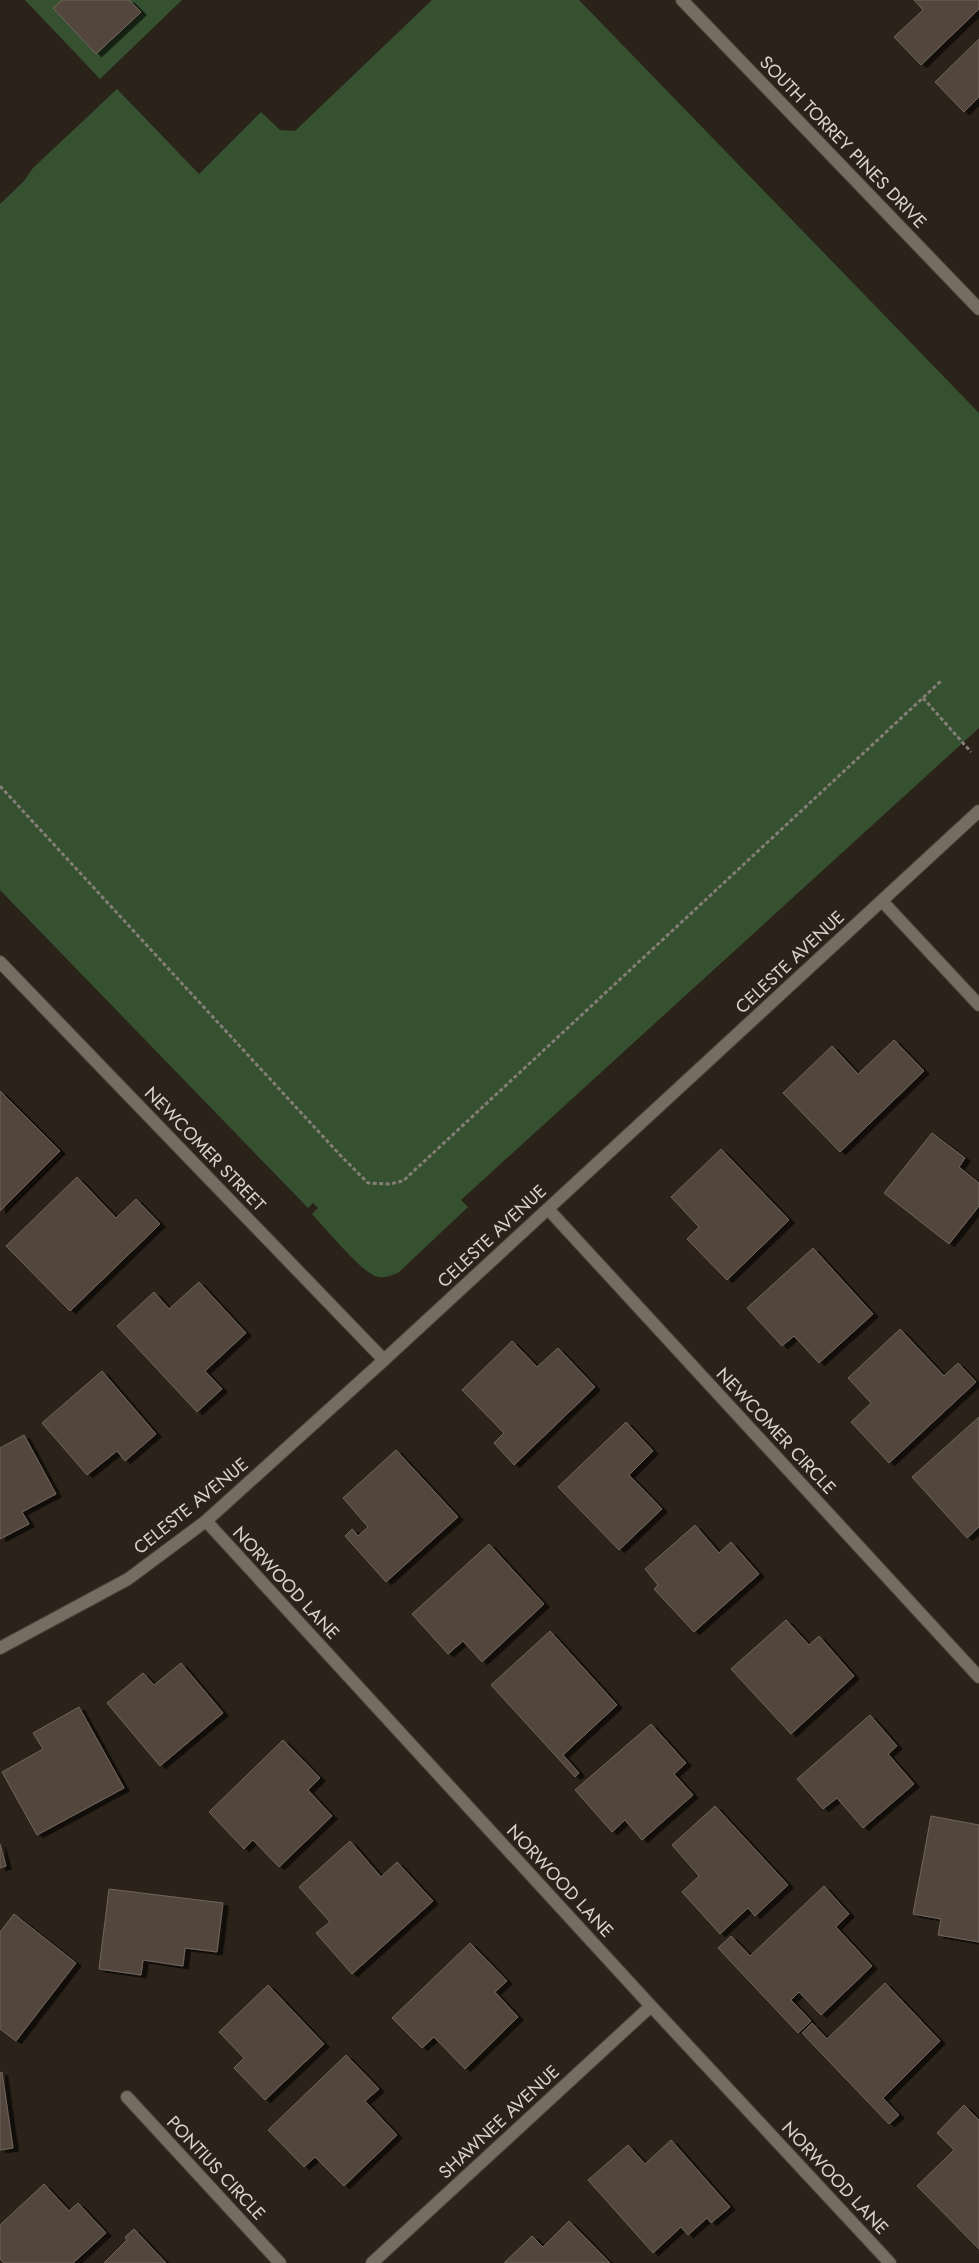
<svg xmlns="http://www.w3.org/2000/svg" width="979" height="2263" font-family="Jost,sans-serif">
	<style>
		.green { fill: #355130 }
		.building { fill: #52463e; stroke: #71655c; filter: url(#shadow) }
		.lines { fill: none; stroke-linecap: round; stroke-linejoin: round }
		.minor-casing { stroke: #474039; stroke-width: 14 }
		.tertiary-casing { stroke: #474039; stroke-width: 14 }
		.secondary-casing { stroke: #474039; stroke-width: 14 }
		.path { stroke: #857e77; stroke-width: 3; stroke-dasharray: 4 2.5; stroke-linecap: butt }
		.minor { stroke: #766c61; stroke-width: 12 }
		.tertiary { stroke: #766c61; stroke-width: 12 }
		.secondary { stroke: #766c61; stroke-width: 12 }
		.labels { text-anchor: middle; stroke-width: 4; stroke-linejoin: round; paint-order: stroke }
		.street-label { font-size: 18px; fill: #dad4ce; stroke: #2b231a }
	</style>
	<defs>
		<filter id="shadow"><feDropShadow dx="5.5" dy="3" stdDeviation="0" flood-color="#0009"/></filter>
	</defs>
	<rect width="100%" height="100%" fill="#2b231a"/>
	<path class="green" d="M25,0H182L100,79Z
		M432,0H579L979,413V728L461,1200L468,1207L398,1273C390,1276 383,1279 375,1276C359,1269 325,1228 312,1214L318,1208L313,1203L308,1208L0,890V204L24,181L33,168L117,89L199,174L261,112L280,130L295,131Z"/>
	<path class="building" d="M62,0H129L141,12L96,54L53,8Z
		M914,0H979V9L921,65L894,37L923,10Z
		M979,39V97L964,112L935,82Z
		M894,1040L924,1071L840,1152L783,1093L832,1046L858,1074Z
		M0,1091L60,1151L0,1211Z
		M932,1133L965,1158L959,1167L979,1183V1206L949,1244L884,1193Z
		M721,1149L789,1220L727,1280L687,1239L699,1227L671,1197Z
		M77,1177L116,1218L136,1199L160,1224L70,1311L6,1246Z
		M813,1248L873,1314L819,1363L794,1336L782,1346L747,1308Z
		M199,1282L246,1333L205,1371L222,1389L197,1412L117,1326L154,1292L169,1309Z
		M900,1329L944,1376L958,1363L976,1382L889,1463L851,1422L871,1403L848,1378Z
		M512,1341L537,1367L558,1348L595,1387L514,1465L494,1443L504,1433L462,1390Z
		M102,1371L156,1434L125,1461L117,1451L87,1475L42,1423Z
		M979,1417V1527L967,1538L912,1477Z
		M626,1422L653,1451L629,1475L662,1509L619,1550L558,1487Z
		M24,1435L56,1494L22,1512L29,1524L0,1539V1448Z
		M396,1450L458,1517L386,1582L345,1536L352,1529L358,1536L368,1527L343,1498Z
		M695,1525L719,1553L731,1542L759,1574L694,1632L654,1589L658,1585L645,1569Z
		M489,1544L544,1604L482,1662L463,1641L448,1654L412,1614Z
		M786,1620L809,1645L819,1636L854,1676L791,1734L731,1669Z
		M550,1631L617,1705L563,1755L579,1773L575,1777L491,1685Z
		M181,1663L223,1713L160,1766L107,1703L143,1673L154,1685Z
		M79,1707L124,1788L37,1835L2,1772L43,1749L33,1733Z
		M870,1715L897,1746L888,1754L914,1784L863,1828L837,1798L823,1809L797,1779Z
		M651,1724L686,1763L674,1774L693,1795L642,1840L625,1820L612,1832L575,1790Z
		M283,1740L320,1778L308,1790L332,1816L279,1867L253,1840L244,1849L209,1812Z
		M715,1806L788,1885L755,1916L748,1908L720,1934L682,1892L699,1876L672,1845Z
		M931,1816L979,1825V1942L938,1935L941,1919L913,1914Z
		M350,1841L381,1877L397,1862L433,1901L352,1974L316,1933L330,1922L299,1887Z
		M0,1844L6,1866L0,1868Z
		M824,1886L849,1914L836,1927L872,1966L821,2015L799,1992L791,2000L811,2021L798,2033L718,1948L731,1936L750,1956Z
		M109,1889L223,1903L217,1952L185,1948L183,1966L143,1960L141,1975L99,1969Z
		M14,1914L76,1963L16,2041L0,2029V1932Z
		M470,1943L507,1981L495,1992L518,2017L465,2069L434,2037L422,2048L392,2018Z
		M885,1983L940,2041L883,2098L899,2115L889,2124L802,2033L812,2023L827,2039Z
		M268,1985L324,2044L265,2100L234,2068L244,2058L219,2032Z
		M346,2055L379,2089L365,2101L397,2135L344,2186L315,2157L304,2167L268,2130Z
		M2,2072L13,2148L0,2150V2073Z
		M964,2105L979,2120V2249L917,2186L954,2150L937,2133Z
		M671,2140L730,2207L711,2223L707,2218L688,2235L681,2227L653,2253L588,2180L628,2145L645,2164Z
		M44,2184L69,2211L78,2203L106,2233L73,2263H4L0,2259V2225Z
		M569,2221L610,2263H504L532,2236L543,2247Z
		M134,2229L166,2263H104L127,2240L125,2237Z"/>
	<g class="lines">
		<defs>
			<path id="minor" d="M882,901L979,1005
				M0,962L384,1360
				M548,1209L979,1677
				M206,1521L651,2006L890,2263
				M127,2097L280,2263
				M372,2263L651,2006"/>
			<path id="tertiary" d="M0,1648L128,1579L206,1521L384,1360L979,811"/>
			<path id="secondary" d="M682,0L979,309"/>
		</defs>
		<use href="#minor" class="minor-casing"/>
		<use href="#tertiary" class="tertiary-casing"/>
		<use href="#secondary" class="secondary-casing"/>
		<path class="path" d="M923,698L971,752
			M0,786L341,1156L368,1183L390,1184L403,1181L941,681"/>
		<use href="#minor" class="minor"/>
		<use href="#tertiary" class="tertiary"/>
		<use href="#secondary" class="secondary"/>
	</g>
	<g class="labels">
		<g class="street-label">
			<text transform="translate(843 142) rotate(46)" y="6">SOUTH TORREY PINES DRIVE</text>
			<text transform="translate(790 962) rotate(-43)" y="6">CELESTE AVENUE</text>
			<text transform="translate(205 1149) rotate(46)" y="6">NEWCOMER STREET</text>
			<text transform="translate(492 1236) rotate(-43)" y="6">CELESTE AVENUE</text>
			<text transform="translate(776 1431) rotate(47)" y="6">NEWCOMER CIRCLE</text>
			<text transform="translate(191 1506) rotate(-39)" y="6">CELESTE AVENUE</text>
			<text transform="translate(286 1583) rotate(47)" y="6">NORWOOD LANE</text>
			<text transform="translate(560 1881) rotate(47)" y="6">NORWOOD LANE</text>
			<text transform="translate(499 2122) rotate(-43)" y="6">SHAWNEE AVENUE</text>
			<text transform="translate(216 2168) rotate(47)" y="6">PONTIUS CIRCLE</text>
			<text transform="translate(835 2178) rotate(47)" y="6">NORWOOD LANE</text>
		</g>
	</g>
</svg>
